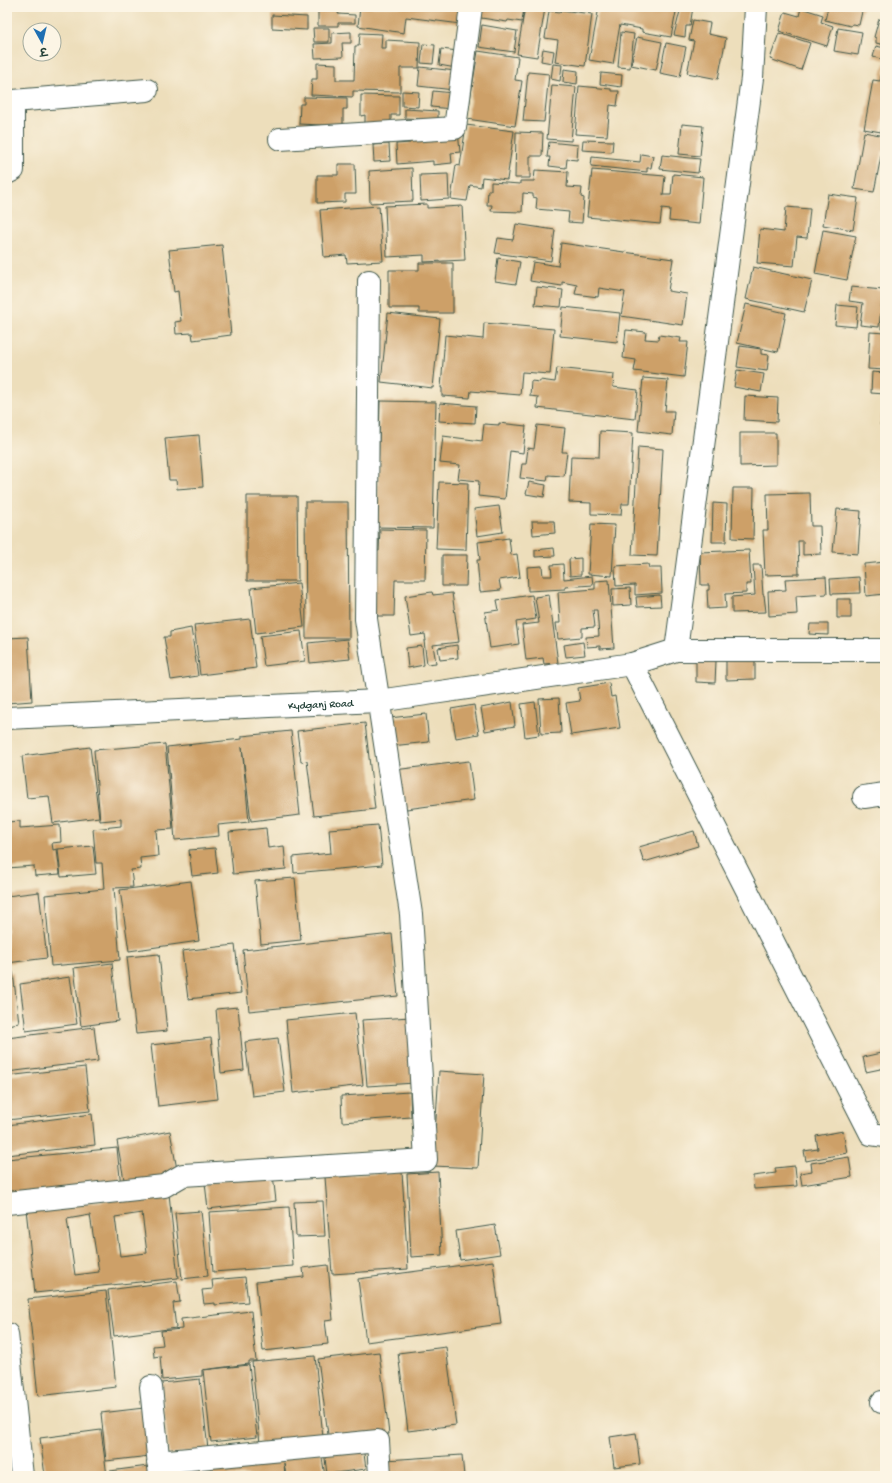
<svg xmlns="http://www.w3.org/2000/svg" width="892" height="1483" font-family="'Gochi Hand','Playpen Sans Deva',sans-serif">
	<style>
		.building { fill: #cda067; fill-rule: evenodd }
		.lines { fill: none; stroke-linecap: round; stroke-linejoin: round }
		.minor-casing { stroke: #3e5548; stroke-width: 24 }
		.major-casing { stroke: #3e5548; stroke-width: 24 }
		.minor { stroke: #fff; stroke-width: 22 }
		.major { stroke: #fff; stroke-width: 22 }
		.labels { text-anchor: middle; stroke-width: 4; stroke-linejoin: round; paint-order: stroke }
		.street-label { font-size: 11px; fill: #1f3d34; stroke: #fcf5e5 }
	</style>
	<rect width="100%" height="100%" fill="#fcf5e5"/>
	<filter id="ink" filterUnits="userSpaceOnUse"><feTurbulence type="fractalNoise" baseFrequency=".025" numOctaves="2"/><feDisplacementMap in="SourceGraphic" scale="8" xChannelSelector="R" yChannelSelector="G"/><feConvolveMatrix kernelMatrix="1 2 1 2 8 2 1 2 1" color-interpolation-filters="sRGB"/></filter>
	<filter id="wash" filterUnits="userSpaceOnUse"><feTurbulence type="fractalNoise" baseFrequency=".012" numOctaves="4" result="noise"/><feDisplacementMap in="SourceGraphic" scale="16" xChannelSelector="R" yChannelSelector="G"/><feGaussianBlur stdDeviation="0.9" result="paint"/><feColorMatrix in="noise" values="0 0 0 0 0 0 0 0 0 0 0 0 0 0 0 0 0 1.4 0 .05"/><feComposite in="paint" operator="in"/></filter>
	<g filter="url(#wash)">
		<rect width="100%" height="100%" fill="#eddebb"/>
		<g id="blocks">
			<path class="building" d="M360,7H463L461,24L406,17L404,33L358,26Z
				M476,7H524L522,22L508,20L507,22L475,17Z
				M525,7L545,8L537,57L517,54Z
				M599,7L614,10L615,7H677L671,37L642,32V29L620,25L613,64L589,60Z
				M681,7H693L690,26H686L685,37L674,35Z
				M828,7H863L859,25L852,24L851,26L825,20Z
				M801,8L823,15L821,22L833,26L827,46L779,31L785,12L799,16Z
				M318,10H339L338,14L355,15V23H338V26H318Z
				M561,10L592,14L585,66L555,62L558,40L545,38L549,11L561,12Z
				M272,15L307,17V30L272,28Z
				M879,19L885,21V45L876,43V38L874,37Z
				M693,20L710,23L708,34L726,38L718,79L687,73L694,41L689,40Z
				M482,25L517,31L514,52L479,47Z
				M313,28H329V42H314Z
				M838,28L862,32L858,55L834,51Z
				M351,32V43H342L343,57L315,58L314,44L332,43V33Z
				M621,32L634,34L630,68L618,67Z
				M360,33L382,34L381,48H386V40L420,42L419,68H400V92L353,91V97L311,95L312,79H317V63L336,64V80H354L355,46H359Z
				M779,33L810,43L801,70L770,59Z
				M637,37L662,42L656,70L631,65Z
				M666,43L686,47L680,77L660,73Z
				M423,44L435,45L433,64L421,63Z
				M876,46L885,48V60L873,57Z
				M441,49L458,51L456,68L439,65Z
				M543,49L554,51L552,63L541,61Z
				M478,51L518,57L515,80L522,81L515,126L467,119Z
				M884,63L885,64V110L881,132L864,129L873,80L880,81Z
				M553,64L562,65L560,81L551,79Z
				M420,67L456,71L454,90L418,86Z
				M564,69L578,71L577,84L563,82Z
				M528,72L549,74L544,122L523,121Z
				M601,73L622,75L621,87L600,84Z
				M552,85L576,87L571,141L547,139Z
				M579,86L611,89V91H619L617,106L610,105L607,136L575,134Z
				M402,91L419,92L418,107L402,106Z
				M433,91L453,93L452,109L431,107Z
				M361,95L399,96V115H391V128H365V115L361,116Z
				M304,97L347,98V109H343V126L299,124L300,104H304Z
				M405,109L438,111V120L405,118Z
				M682,124L703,126L700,156L679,154Z
				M466,125L514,131L507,180L482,177L481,187L470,185L467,201L451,199L456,165L460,166Z
				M458,131L460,152L451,153L452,163L433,165V161L397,164L396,144L410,143V134Z
				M516,132L543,133L542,156H530V178H515Z
				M864,132L885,136V152L882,151L874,192L854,189Z
				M583,140L613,141L612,152L582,150Z
				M549,142L578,145L577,160L567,159L566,168L549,166L550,157H547Z
				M389,144L390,161L374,162L373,145Z
				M641,154L653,156L651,168H647V172L591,166L592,157L640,162Z
				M662,155L700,159L698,173L660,169Z
				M338,164H355L356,194H345V202L317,203V175H338Z
				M412,168L413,201L370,203L369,171Z
				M535,170L568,172L567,187L582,188L581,197L584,198L582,223L568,222L569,212L536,209L537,198L533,197V194L523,193L522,212L491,211L492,205H487L488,190H491V182L520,184V181H534Z
				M592,170L665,176L663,195H671L673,174L703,177L699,224L669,221L670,209L662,208L660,224L587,217Z
				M448,174L449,199L421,201L420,175Z
				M828,194L858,198L853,230L823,225Z
				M427,204V208L462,206L465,260L424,262V255L387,257L385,206Z
				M379,206L383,261L347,263L346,255L324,257L320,210Z
				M786,207L810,209L807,238L797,237L794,266L757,263L760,229L784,232Z
				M516,224L555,230L551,261L495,253L498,238L513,240Z
				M823,230L856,236L847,280L815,274Z
				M561,243L673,259L668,291L687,294L683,325L621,316L625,292L599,288L598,297L575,294L577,285L562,282V286L530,281L533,262L558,266Z
				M222,245L231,335L193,340L192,333L176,334L175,322L181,321L178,291L174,292L169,250Z
				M498,258L520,262L516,284L495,281Z
				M419,263H453V313H419V308H389V270H419Z
				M753,267L812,280L804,312L746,299Z
				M537,287L563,290L561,307L535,305Z
				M851,287L883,290L879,327L860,325L863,303L849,301Z
				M746,304L786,313L778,352L737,343Z
				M837,305L858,307L856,327L835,325Z
				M884,305H885V330L881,329Z
				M563,307L620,313L617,342L560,336Z
				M388,313L440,319L433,388L381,382Z
				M484,323L554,329L550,374L522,372L520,395L471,391L470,398L442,396V388H441L445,335L483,339Z
				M626,330L646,332L645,339L658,340L659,335L681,338L680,342H688L684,377L634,371L636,360L623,358Z
				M870,332L885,333V370L868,369Z
				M740,346L761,349V354L769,355L767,371L737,367Z
				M557,368L614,374L613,387L638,390L635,419L537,408L538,397L530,396L531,381L540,382V380L555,382Z
				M737,370L764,374L761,392L734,387Z
				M872,372L885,373V394L871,393Z
				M643,378L668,380L665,411H674L672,435L638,431Z
				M745,396L778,398L777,422L744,420Z
				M380,401L436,402L433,528L377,527Z
				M884,401H885V426L880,425Z
				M440,403L476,406L475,423L439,421Z
				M499,423L526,426L523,453L510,451L505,499L478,496L479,481L458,479L460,465L440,463L443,436L482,441L484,424L499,425Z
				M537,425L565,428L562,452H567L564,476L548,475L547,481L520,478L522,464H526L528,448L534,449Z
				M600,431L633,433L629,504H622L621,515L591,514V503L569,502L571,456L599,457Z
				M740,433H776V465L740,466Z
				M199,435L203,487L177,489L176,480H169L165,438Z
				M638,447L663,449L657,556L632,555Z
				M439,482L468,483L466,550L436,549Z
				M529,482L546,485L544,497L526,494Z
				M733,488H754L753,539L732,538Z
				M810,493L811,526H820L821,554L803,555V541H798L799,574L765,575L763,530H768L767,494Z
				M247,496H297L298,581H247Z
				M305,502H348L349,638H306Z
				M713,503L727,504L726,542H712Z
				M499,506L503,532L477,536L474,509Z
				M837,509L861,511L858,554L833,552Z
				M532,521H554L555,533L533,535Z
				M591,524L615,525L612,576L588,574Z
				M380,529L426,530L425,580H395L394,616H368L370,551H379Z
				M509,538L511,555L517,554L520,577L499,580L501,590L480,592L477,560H480L478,542Z
				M554,548L555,556L535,557V550Z
				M749,550L751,584H746V593L725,594L726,608L708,609L707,590H709V585H701L700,552Z
				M442,555H467L466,586H442Z
				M581,558V575L570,576L569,559Z
				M885,562V594L866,596L864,564Z
				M563,564L564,579L592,576L593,585L565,587V589L528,591L527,567L542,566L543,576H552L551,565Z
				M648,564L649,568H661L662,593L635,595V585L616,586L615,566Z
				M753,565H761L763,595H764L766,612L732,613V597L755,595Z
				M826,577L827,594L796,596L797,614L769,616L768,591L786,590L785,579Z
				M859,577L860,593L831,594L830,579Z
				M609,580L614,648L600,649V646L587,647L586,637L599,636L597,610H593L595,627L582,628V637L558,639L556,623H560L558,592L595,589V581Z
				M299,583L304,627L256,633L251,588Z
				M630,588L631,605L613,606L612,589Z
				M432,592L433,595L452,593L459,642L433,645L436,663L427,664L424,641H426L425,634L411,636L405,596Z
				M532,595L536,619L516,622L519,644L490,648L485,612L499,610L497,600Z
				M549,595L558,663L544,664L543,658L526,660L522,625L539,623L535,597Z
				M660,595L661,606L637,607L636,597Z
				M837,599H851V618H837Z
				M250,619L256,668L200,675L194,625Z
				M810,624H828V635L809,634Z
				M191,628L198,676L171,680L164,637H170V632Z
				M301,631L305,661L264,666L260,636Z
				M28,637L32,701L7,703V638Z
				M347,639L350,659L310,663L308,643Z
				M583,642L585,655L566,657L564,645Z
				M457,645L458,658L440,660L438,648Z
				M422,646L424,665L408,668L406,648Z
				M726,655H755V679L726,680Z
				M696,660L716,661L715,683L696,682Z
				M609,683L611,697L615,696L620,728L571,735L566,703L580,701L578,688Z
				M559,698L561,733L541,734L539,699Z
				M512,702L515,726L485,731L481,708Z
				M535,702L539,735L525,737L521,704Z
				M474,705L479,734L456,738L451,709Z
				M426,714L429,742L391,746L389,718Z
				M365,723L375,809L314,816L307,761L301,762L297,731Z
				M291,731L300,815L251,821L242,747L249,822L218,825L219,836L175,840L167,747L242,739V736Z
				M165,744L173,829L156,830L158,856L140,858L141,869L131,870L133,887L114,888L120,960L51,966L45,895L104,889L102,863H96L93,829L121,826V819L100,821L94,750Z
				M90,747L99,817L53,823L49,796L27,798L22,756Z
				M469,761L474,800L399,810L394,770Z
				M20,821V828L60,825L61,842L52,843L53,850L57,849L60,874L35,876L34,866L7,868V822Z
				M378,825L382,865L294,873L293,857L331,853L329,829Z
				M266,828L268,848L284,846L286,869L233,874L229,832Z
				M694,831L698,846L644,862L639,847Z
				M93,846L96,874L61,877L58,849Z
				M215,848L218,873L192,876L189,850Z
				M295,878L301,940L261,944L255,881Z
				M191,881L199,941L129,951L120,890Z
				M39,892L47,958L7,963V896Z
				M392,934L398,996L249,1011L243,950Z
				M235,945L241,993L188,999L182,951Z
				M159,954L167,1031L136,1034L127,957Z
				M112,963L118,1021L81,1026L74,968Z
				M13,972L19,1023L7,1025V973Z
				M70,977L77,1024L26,1031L20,984Z
				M238,1007L244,1070L221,1073L216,1009Z
				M355,1013L363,1085L293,1093L286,1020Z
				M411,1017L415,1083L367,1086L362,1020Z
				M94,1027L98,1061L7,1072V1038Z
				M211,1038L218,1099L158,1106L151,1045Z
				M278,1038L285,1092L252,1096L245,1042Z
				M885,1052V1068L866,1072L863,1057Z
				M85,1067L90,1111L7,1120V1076Z
				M439,1071L484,1074L478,1168L433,1166Z
				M410,1092L411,1117L342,1122L341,1096Z
				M92,1114L95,1145L7,1155V1125Z
				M170,1131L178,1175L125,1185L117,1141Z
				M843,1131L847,1153L806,1161L804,1151L818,1149L816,1136Z
				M117,1148L121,1187L8,1199L7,1159Z
				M849,1157L852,1177L802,1185L800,1173L812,1171L811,1163Z
				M795,1166L797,1186L754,1189L753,1176L776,1173L775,1168Z
				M402,1172L408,1269L332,1274L325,1177Z
				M438,1172L442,1255L411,1257L407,1174Z
				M273,1175L276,1201L208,1209L205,1183Z
				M169,1194L178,1278L35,1293L26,1209ZM142,1213L147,1253L120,1256L115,1217ZM90,1215L99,1272L75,1275L67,1219Z
				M323,1201L325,1236L296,1237L294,1202Z
				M289,1207L293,1266L213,1272L209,1212Z
				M201,1211L208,1276L182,1279L175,1213Z
				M495,1225L500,1254L460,1260L456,1231Z
				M493,1261L501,1324L366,1342L358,1279Z
				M328,1265L333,1320L325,1321L328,1344L263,1351L256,1282L304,1277L303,1268Z
				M245,1277L248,1302L215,1305V1303L204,1304L202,1290L213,1289L212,1280Z
				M177,1281L180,1302L173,1303L176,1328L114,1336L108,1290Z
				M106,1291L116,1387L38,1396L28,1299Z
				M251,1311L256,1361H249V1364L202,1370V1376L162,1380L160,1356L154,1357L153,1346L163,1345L161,1331L182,1329L181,1319Z
				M446,1347L456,1425L408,1431L398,1353Z
				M379,1352L389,1434L329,1442L318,1359Z
				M315,1356L323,1437L260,1444L252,1362Z
				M249,1365L257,1437L211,1442L203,1370Z
				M200,1379L208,1449L169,1454L161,1383Z
				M144,1408L150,1456L106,1461L101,1413Z
				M101,1430L107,1476H45L40,1438Z
				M636,1433L640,1464L614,1467L610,1437Z
				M363,1446L366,1469L327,1474L324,1451Z
				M321,1452L325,1476H286L284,1463L285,1476H169L168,1471Z
				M462,1455L464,1476H387L386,1460Z
				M148,1466L150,1476H111L110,1471Z"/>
		</g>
	</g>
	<g filter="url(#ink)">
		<use href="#blocks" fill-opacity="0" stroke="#3e5548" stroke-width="1"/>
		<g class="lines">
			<defs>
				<path id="minor" d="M280,139L455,128L471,7
					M7,173L13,170V101L147,90
					M676,650L752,78L756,7
					M632,664L871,1134L885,1136
					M864,797L885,794
					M7,1203L164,1186L183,1175L426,1160L411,914L366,619L369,281
					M151,1387L160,1476
					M882,1402H885
					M158,1462L378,1441L380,1476"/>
				<g id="major">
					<path id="s1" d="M7,718L378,701L632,664L676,650H885"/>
					<path d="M7,1334L22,1476"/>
				</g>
			</defs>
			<use href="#minor" class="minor-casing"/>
			<use href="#major" class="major-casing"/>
			<use href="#minor" class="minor"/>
			<use href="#major" class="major"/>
		</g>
	</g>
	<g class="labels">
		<g class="street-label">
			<text dy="4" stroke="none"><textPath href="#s1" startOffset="314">Kydganj Road</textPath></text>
		</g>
	</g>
	<rect width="892" height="1483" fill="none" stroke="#fcf5e5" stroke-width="24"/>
	<g transform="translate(42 42) rotate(172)"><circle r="19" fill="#fcf5e5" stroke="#a4ab9e"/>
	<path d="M0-3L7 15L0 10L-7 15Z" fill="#1f6fb2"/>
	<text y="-6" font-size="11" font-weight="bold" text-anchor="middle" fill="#1f3d34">उ</text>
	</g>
</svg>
